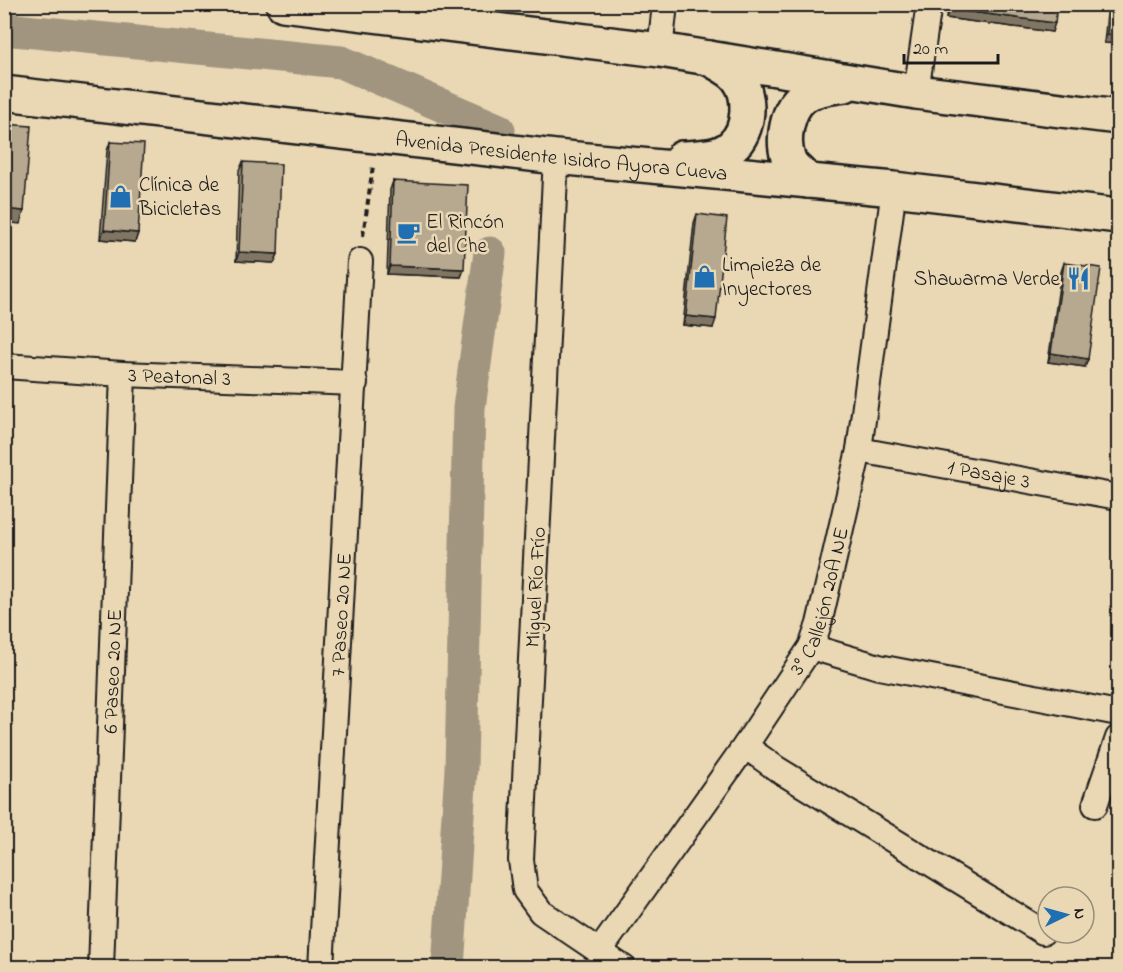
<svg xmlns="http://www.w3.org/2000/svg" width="1123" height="972" font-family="'Indie Flower',sans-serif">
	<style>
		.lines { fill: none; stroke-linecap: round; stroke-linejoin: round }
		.canal { stroke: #a1957f; stroke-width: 33 }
		.street-casing { stroke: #1c1c1c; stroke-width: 28 }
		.primary-casing { stroke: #1c1c1c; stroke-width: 38 }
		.path { stroke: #1c1c1c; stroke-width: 4; stroke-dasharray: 6 4.5; stroke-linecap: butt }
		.street { stroke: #ead8b5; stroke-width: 24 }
		.primary { stroke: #ead8b5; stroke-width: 33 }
		.wall { fill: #9d917b; stroke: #1c1c1c; stroke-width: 1.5 }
		.shaded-wall { fill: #807664; stroke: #1c1c1c; stroke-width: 1.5 }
		.building { fill: #b7a98f; stroke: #1c1c1c; stroke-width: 1.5 }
		.labels { text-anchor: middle; stroke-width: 5; stroke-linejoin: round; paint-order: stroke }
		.street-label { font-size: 21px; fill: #1c1c1c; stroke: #ead8b5 }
		.poi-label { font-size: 21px; fill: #1c1c1c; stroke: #ead8b5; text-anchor: start }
	</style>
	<rect width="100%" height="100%" fill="#ead8b5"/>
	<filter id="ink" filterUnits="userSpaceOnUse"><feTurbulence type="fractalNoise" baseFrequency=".0167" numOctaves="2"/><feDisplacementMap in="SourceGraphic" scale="12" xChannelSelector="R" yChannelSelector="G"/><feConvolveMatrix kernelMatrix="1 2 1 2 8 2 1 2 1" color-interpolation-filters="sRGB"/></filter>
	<g filter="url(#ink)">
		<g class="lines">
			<path class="canal" d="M4,29L341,62L499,130
				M448,968L461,769L469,408L490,253"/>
			<defs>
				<g id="street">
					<path d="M660,50L665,4"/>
					<path d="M916,92L929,4"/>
					<path d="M556,157L521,860L525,890L541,912L624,968"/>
					<path id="s1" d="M4,366L123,374L355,383"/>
					<path id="s2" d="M859,450L1118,497"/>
					<path d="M811,647L879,667L1118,713"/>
					<path d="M745,746L777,769L1043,932"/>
					<path d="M1095,805L1118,738"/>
					<path id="s3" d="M599,952L745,746L811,647L819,624L859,450L894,189"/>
					<path id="s4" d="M101,968L123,374"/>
					<path id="s5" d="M321,968L360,261"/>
				</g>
				<g id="primary">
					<path d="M283,4L660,50L916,92L1118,117"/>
					<path id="s6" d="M4,93L556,157L894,189L1118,216"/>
					<path d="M682,158C698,157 719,158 732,146C750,131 752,95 737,77C730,69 718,64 709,58"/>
					<path d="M808,181C803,175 792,168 789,160C781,141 787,108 804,96C815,88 832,87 845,85"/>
				</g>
			</defs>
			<use href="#street" class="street-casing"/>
			<use href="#primary" class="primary-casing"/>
			<path class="path" d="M363,236L373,166"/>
			<use href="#street" class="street"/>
			<use href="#primary" class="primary"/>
		</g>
		<path class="wall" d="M948,4H1057L1052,32L946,18Z
			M1108,4H1119L1104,43Z
			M110,142L138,233L135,242L100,239L107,151Z
			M243,162L278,254L274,263L236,261L239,171Z
			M393,181L464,269L461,277L387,274L390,190Z
			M697,214L713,328L683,325L694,223Z
			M1064,263L1088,359L1085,367L1048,362L1061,272Z"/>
		<path class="shaded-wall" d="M949,9L1055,23L1052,32L946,18Z
			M1107,34L1119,35V44L1104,43Z
			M4,209L24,211L20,224L4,222Z
			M104,230L138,233L135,242L100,239Z
			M239,252L278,254L274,263L236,261Z
			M390,266L464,269L461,277L387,274Z
			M686,316L716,319L713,328L683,325Z
			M1051,353L1088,359L1085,367L1048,362Z"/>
		<path class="building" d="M950,4H1057L1055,23L949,9Z
			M1110,4H1119V35L1107,34Z
			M4,124L31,126L24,211L4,209Z
			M110,142L144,144L138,233L104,230Z
			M243,162L281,164L278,254L239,252Z
			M393,181L468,185L464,269L390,266Z
			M697,214L727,218L716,319L686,316Z
			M1064,263L1101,268L1088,359L1051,353Z"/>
	</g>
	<defs>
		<symbol id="shop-bare" viewBox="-9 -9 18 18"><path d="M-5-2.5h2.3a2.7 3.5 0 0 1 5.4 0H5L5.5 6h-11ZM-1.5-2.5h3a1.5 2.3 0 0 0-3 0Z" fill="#1f6fb2" stroke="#ead8b5" stroke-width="2.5" paint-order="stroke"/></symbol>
		<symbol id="cafe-bare" viewBox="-9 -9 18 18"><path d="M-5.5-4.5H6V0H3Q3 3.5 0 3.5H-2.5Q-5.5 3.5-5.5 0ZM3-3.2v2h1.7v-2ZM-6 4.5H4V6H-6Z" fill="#1f6fb2" stroke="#ead8b5" stroke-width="2.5" paint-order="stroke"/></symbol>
		<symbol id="restaurant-bare" viewBox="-9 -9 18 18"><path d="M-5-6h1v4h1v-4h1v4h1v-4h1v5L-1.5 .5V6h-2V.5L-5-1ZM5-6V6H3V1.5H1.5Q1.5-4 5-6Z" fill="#1f6fb2" stroke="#ead8b5" stroke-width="2.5" paint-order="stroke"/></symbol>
	</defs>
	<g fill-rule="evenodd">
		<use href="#shop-bare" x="104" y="180" width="33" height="33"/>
		<use href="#cafe-bare" x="392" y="216" width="33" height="33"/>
		<use href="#shop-bare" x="688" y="260" width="33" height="33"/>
		<use href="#restaurant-bare" x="1062" y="262" width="33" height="33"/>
	</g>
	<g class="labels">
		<g class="street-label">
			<text dy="7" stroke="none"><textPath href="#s6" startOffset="561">Avenida Presidente Isidro Ayora Cueva</textPath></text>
			<text dy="7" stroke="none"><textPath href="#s1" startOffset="176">3 Peatonal 3</textPath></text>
			<text dy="7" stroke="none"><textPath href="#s2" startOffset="132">1 Pasaje 3</textPath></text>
			<text transform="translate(535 587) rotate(-87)" y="7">Miguel Río Frío</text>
			<text dy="7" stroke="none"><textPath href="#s3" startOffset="418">3° Callejón 20A NE</textPath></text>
			<text dy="7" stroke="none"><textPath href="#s5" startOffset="354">7 Paseo 20 NE</textPath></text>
			<text dy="7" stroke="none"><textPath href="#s4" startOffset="297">6 Paseo 20 NE</textPath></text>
		</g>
		<g class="poi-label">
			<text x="139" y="191">Clínica de<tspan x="139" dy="24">Bicicletas</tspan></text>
			<text x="426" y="228">El Rincón<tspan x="426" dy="24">del Che</tspan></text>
			<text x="722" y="271">Limpieza de<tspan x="722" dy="24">Inyectores</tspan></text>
			<text x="1060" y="285" text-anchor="end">Shawarma Verde</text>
		</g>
	</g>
	<rect width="1123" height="972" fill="none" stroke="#ead8b5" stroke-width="24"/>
	<rect x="12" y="12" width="1099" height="948" fill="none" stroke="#1c1c1c" stroke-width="2" filter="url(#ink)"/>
	<g transform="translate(1066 915) rotate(85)"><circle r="28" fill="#ead8b5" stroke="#988d78" stroke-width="1.5"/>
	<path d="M0-4.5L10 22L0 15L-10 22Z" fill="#1f6fb2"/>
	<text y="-9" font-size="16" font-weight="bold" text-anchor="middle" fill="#1c1c1c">N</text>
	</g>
	<path d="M904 54v9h94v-9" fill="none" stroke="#1c1c1c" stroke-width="3"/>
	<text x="913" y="54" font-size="18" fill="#1c1c1c" stroke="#ead8b5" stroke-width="4.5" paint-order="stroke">20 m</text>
</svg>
